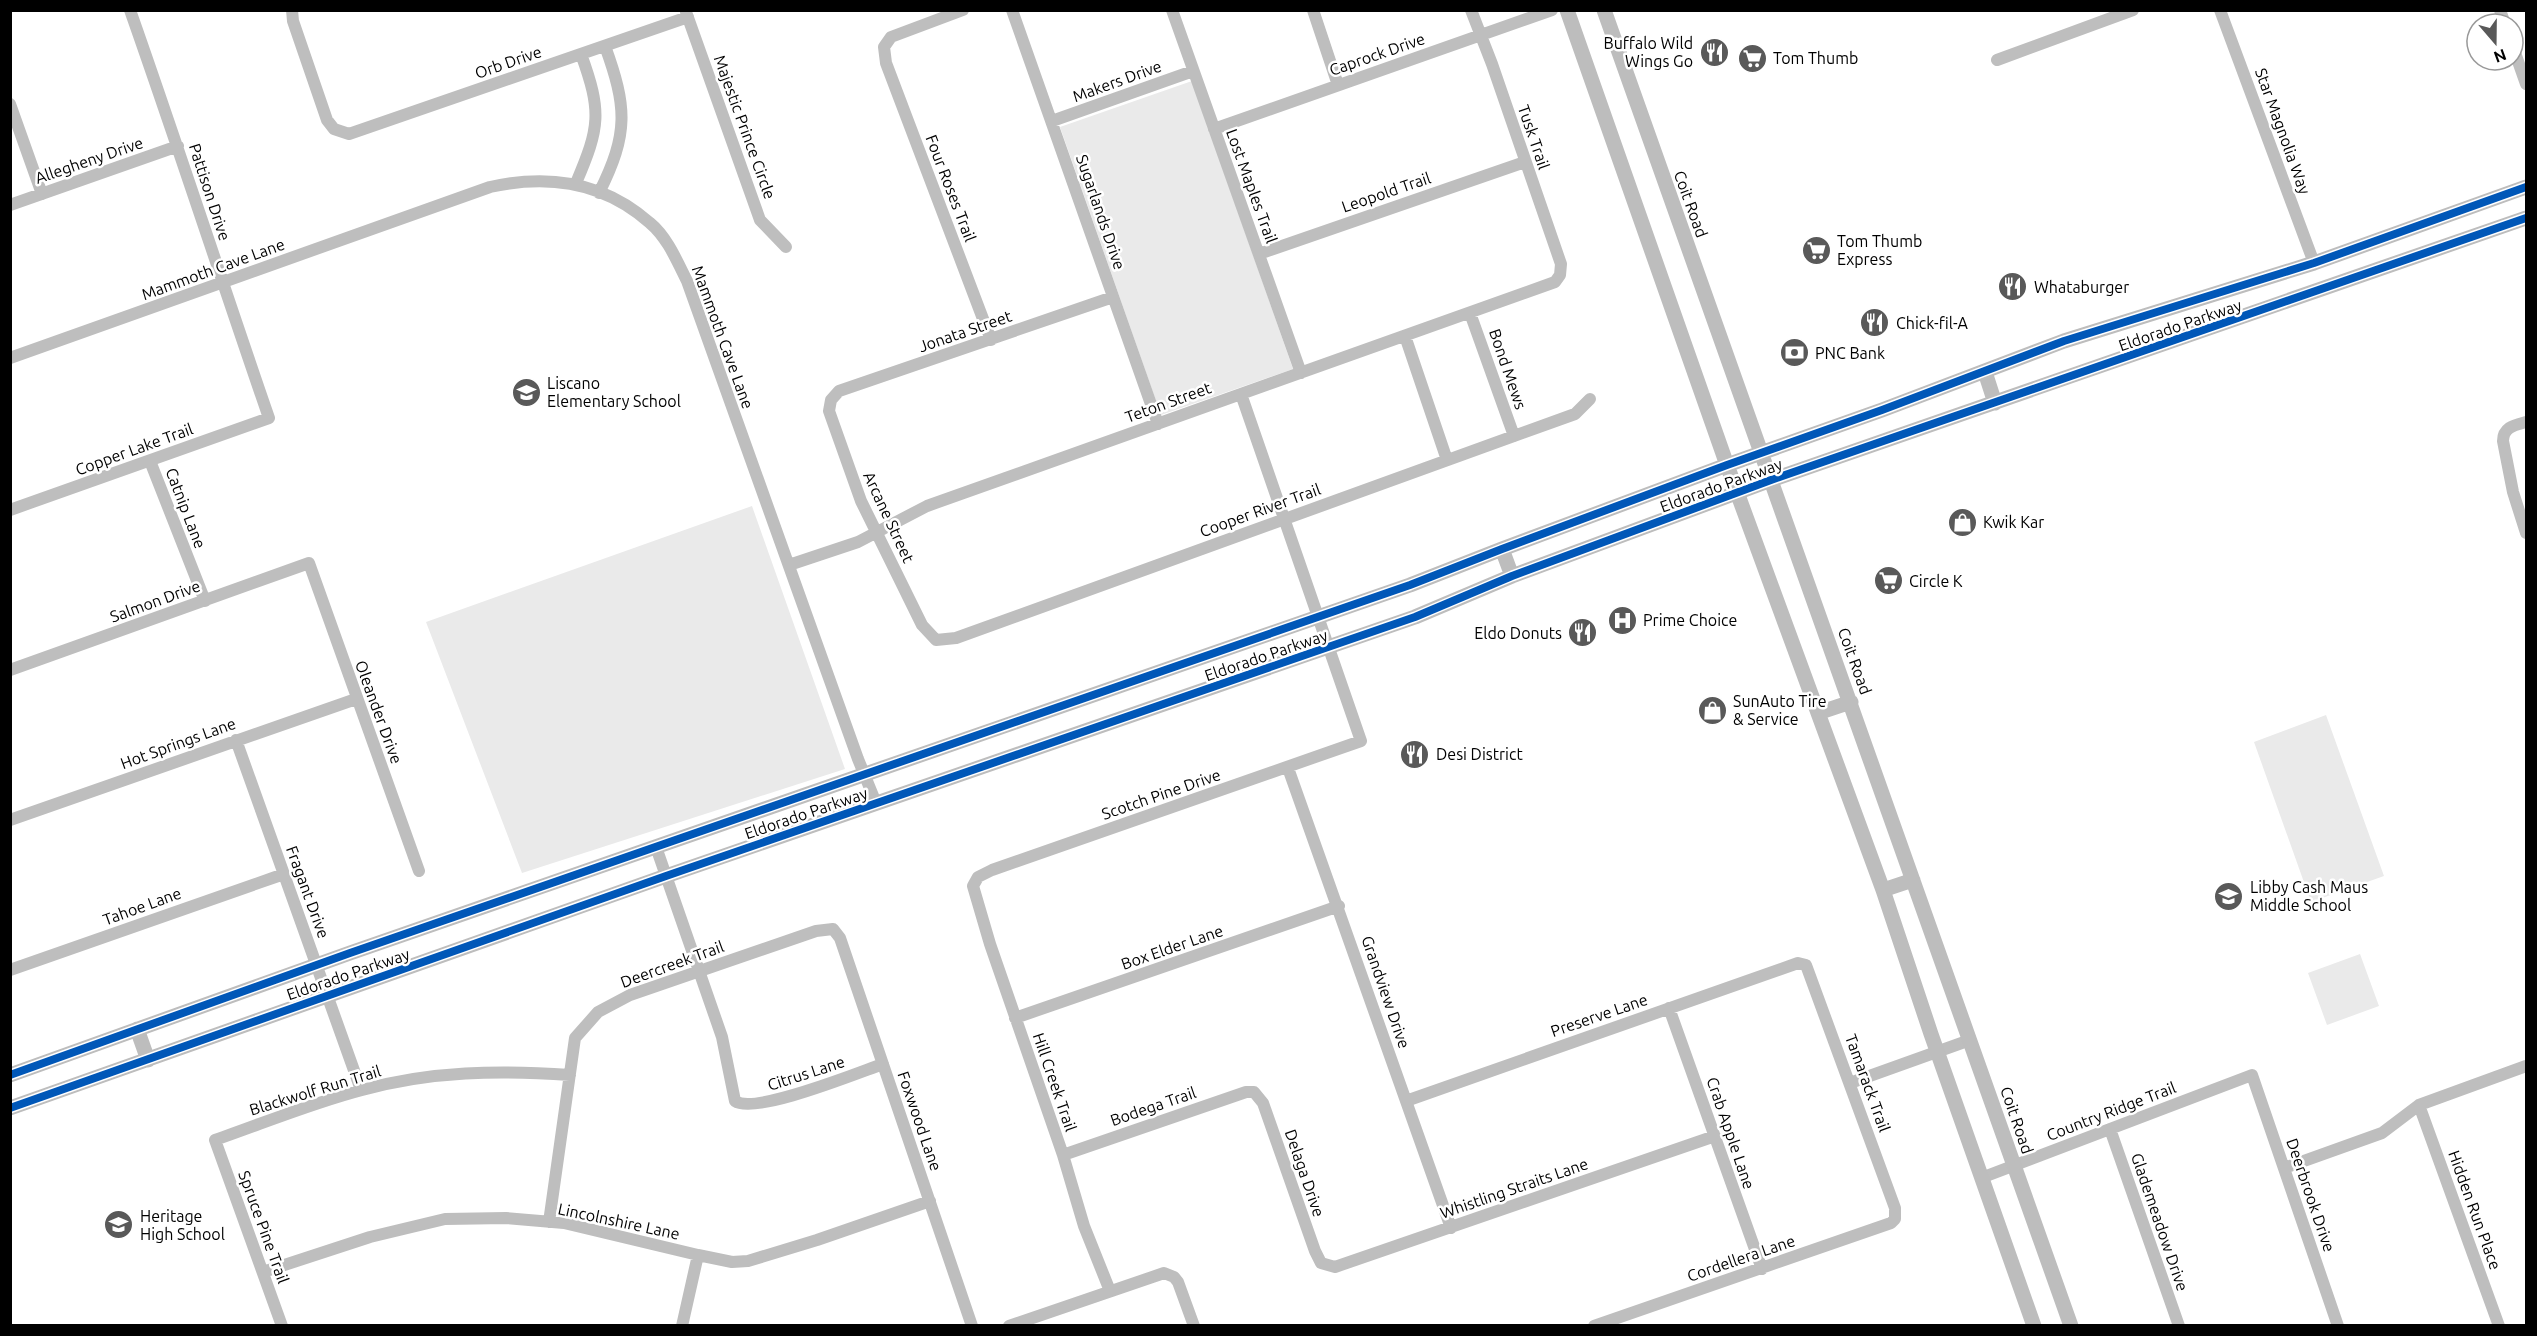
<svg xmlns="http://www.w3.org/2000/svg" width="2537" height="1336" font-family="Ubuntu,sans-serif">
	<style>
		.green { fill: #eaeaea }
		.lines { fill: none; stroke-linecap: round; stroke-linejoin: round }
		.minor { stroke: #bebebe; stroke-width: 12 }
		.major { stroke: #bdbdbd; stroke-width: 15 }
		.cycleway-casing { stroke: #fff; stroke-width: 11 }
		.cycleway { stroke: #0057b8; stroke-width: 8 }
		.labels { text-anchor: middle; stroke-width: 5; stroke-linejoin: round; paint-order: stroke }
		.poi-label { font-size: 16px; fill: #000; stroke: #fff; text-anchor: start }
		.street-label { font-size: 16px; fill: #000; stroke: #fff }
	</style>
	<rect width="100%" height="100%" fill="#fff"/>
	<path class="green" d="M1192,81L1293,369L1161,415L1060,127Z
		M752,506L845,769L522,873L426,622Z
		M2326,715L2384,876L2311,902L2254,742Z
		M2360,954L2379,1006L2327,1025L2308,973Z"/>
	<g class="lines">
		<path class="minor" d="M292,10L293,21L327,120L334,129L349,134L688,17
			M963,10L891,37L884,47L886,63L991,340
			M1012,10L1158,424
			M1172,10L1301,373
			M1313,10L1338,85
			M2220,10L2314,263
			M2500,10L2505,24
			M686,12L760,220L786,247
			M2513,47L2526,84
			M1997,60L2133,10
			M10,104L42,194
			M1052,121L1193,71
			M1214,129L1552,10
			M576,183C600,127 602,112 581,54
			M599,193C629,133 627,107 605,46
			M10,205L178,146
			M1259,254L1525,162
			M1113,297L839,391L831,400L829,411L861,501L922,625L936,640L956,638L1575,414L1590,399
			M1470,313L1514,436
			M1405,336L1447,460
			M10,358L490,187C548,174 604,182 650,223C667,237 677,261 687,281L858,759L876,803
			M2526,422C2515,425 2503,427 2503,441L2513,492L2526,533
			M150,461L205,601
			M10,510L269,418C222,282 178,146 130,10
			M789,565L858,542L927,506L1555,282L1560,275L1561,264L1492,64L1471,10
			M10,670L309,563L419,871
			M236,740L361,1090
			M1288,768L1451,1228
			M10,820L356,699
			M656,847L722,1037L735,1101C755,1115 857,1073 883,1064
			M10,970L284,874
			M1669,1008L1762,1269
			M1015,1018L1339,906
			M1850,1083L1970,1040
			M1406,1101L1798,963L1806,965L1895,1208V1219L1891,1223L1594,1326
			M2419,1105L2499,1326
			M2110,1129L2179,1326
			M1063,1155L1246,1092H1254L1263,1103L1315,1251L1321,1263L1335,1267L1715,1136
			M2284,1168L2382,1133L2419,1105L2526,1066
			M1981,1178L2252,1075L2338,1326
			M549,1222L575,1038L598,1012L630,995L816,931L833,929L840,938L972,1326
			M263,1272L370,1237L445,1219L506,1218L564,1223L698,1255L732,1262L748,1261L817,1240L930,1201
			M1110,1291L1084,1226L1063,1155L990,944L973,886L978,877L992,870L1361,741L1241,394
			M282,1326L215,1140C264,1123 312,1103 362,1090C430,1071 500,1070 570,1075
			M682,1326L698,1255
			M1009,1326L1164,1273L1174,1277L1178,1282L1194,1326"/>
		<path class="major" d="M1567,10L1727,465L1883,890L1931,1034L2034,1326
			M1604,10L2071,1326
			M1985,372L1995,403
			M1502,549L1512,576
			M1818,713L1851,702
			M1883,890L1913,880
			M137,1029L148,1060
			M10,1075L350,953L1410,585L1502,549L1727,465L1882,410L2064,341L2314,263L2526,187
			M10,1108L666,876L1415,617L1512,576L1771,480L2526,218"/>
		<defs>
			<path id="cycleway" d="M10,1075L350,953L1410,585L1502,549L1727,465L1882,410L2064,341L2314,263L2526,187
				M10,1108L666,876L1415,617L1512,576L1771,480L2526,218"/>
		</defs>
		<use href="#cycleway" class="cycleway-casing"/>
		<use href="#cycleway" class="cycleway"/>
	</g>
	<defs>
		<symbol id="restaurant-disc" viewBox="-11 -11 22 22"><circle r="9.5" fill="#595959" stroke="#fff"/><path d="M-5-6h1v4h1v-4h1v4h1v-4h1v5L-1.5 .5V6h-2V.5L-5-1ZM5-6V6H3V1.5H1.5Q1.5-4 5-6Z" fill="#fff"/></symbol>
		<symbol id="supermarket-disc" viewBox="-11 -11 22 22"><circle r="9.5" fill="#595959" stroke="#fff"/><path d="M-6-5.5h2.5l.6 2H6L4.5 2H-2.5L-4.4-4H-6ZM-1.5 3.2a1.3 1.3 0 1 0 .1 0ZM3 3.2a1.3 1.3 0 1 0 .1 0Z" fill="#fff"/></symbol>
		<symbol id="bank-disc" viewBox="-11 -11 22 22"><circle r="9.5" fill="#595959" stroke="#fff"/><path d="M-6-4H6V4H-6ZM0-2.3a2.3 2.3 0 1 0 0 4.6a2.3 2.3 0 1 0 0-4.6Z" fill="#fff"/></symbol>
		<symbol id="school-disc" viewBox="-11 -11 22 22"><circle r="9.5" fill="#595959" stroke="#fff"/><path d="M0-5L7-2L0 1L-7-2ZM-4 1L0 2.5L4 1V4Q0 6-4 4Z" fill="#fff"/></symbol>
		<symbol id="shop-disc" viewBox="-11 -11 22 22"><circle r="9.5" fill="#595959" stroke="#fff"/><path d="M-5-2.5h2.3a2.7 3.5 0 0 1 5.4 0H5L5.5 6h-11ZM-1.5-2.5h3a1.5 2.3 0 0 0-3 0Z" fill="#fff"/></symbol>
		<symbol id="hospital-disc" viewBox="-11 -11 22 22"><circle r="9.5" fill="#595959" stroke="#fff"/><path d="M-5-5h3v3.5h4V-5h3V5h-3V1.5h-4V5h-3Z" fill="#fff"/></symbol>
	</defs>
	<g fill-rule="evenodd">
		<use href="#restaurant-disc" x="1698" y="36" width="33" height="33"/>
		<use href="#supermarket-disc" x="1736" y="42" width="33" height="33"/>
		<use href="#supermarket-disc" x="1800" y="234" width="33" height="33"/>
		<use href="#restaurant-disc" x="1996" y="270" width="33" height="33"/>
		<use href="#restaurant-disc" x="1858" y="306" width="33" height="33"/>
		<use href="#bank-disc" x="1778" y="336" width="33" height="33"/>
		<use href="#school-disc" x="510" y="376" width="33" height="33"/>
		<use href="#shop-disc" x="1946" y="506" width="33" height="33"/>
		<use href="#supermarket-disc" x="1872" y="564" width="33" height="33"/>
		<use href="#hospital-disc" x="1606" y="604" width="33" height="33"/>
		<use href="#restaurant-disc" x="1566" y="616" width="33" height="33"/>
		<use href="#shop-disc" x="1696" y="694" width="33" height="33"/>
		<use href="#restaurant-disc" x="1398" y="738" width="33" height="33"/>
		<use href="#school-disc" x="2212" y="880" width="33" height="33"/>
		<use href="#school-disc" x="102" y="1208" width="33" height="33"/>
	</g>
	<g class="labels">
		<g class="poi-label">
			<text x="1693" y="49" text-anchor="end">Buffalo Wild<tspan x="1693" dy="18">Wings Go</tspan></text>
			<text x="1773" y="64">Tom Thumb</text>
			<text x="1837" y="247">Tom Thumb<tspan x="1837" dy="18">Express</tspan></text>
			<text x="2034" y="293">Whataburger</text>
			<text x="1896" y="329">Chick-fil-A</text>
			<text x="1815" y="359">PNC Bank</text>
			<text x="547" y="389">Liscano<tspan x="547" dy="18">Elementary School</tspan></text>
			<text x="1983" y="528">Kwik Kar</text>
			<text x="1909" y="587">Circle K</text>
			<text x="1643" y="626">Prime Choice</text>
			<text x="1562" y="639" text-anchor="end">Eldo Donuts</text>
			<text x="1733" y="707">SunAuto Tire<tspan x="1733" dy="18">&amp; Service</tspan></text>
			<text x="1436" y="760">Desi District</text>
			<text x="2250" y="893">Libby Cash Maus<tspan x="2250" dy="18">Middle School</tspan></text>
			<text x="140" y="1222">Heritage<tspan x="140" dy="18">High School</tspan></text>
		</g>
		<g class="street-label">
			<text transform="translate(1377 54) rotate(-19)" y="6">Caprock Drive</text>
			<text transform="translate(508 62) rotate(-19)" y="6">Orb Drive</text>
			<text transform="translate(1117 81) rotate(-20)" y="6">Makers Drive</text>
			<text transform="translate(745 127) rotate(70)" y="6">Majestic Prince Circle</text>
			<text transform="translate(2283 131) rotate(70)" y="6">Star Magnolia Way</text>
			<text transform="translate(1534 137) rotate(71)" y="6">Tusk Trail</text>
			<text transform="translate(89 160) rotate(-19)" y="6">Allegheny Drive</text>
			<text transform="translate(1252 186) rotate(70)" y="6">Lost Maples Trail</text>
			<text transform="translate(951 188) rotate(69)" y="6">Four Roses Trail</text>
			<text transform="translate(210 192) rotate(72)" y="6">Pattison Drive</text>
			<text transform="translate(1386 192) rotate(-19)" y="6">Leopold Trail</text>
			<text transform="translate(1691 204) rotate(70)" y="6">Coit Road</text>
			<text transform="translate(1101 212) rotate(71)" y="6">Sugarlands Drive</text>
			<text transform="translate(213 269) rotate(-20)" y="6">Mammoth Cave Lane</text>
			<text transform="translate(2180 325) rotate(-19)" y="6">Eldorado Parkway</text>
			<text transform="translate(965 331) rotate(-19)" y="6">Jonata Street</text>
			<text transform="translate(723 337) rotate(70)" y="6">Mammoth Cave Lane</text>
			<text transform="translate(1508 369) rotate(71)" y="6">Bond Mews</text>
			<text transform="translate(1168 402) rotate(-20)" y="6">Teton Street</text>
			<text transform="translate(134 449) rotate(-20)" y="6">Copper Lake Trail</text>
			<text transform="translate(1721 485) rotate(-20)" y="6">Eldorado Parkway</text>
			<text transform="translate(186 508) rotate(69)" y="6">Catnip Lane</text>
			<text transform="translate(1260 510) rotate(-20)" y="6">Cooper River Trail</text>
			<text transform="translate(889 517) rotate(65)" y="6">Arcane Street</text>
			<text transform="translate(155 601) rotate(-20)" y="6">Salmon Drive</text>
			<text transform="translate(1266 655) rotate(-19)" y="6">Eldorado Parkway</text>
			<text transform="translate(1855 661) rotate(70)" y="6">Coit Road</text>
			<text transform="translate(379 712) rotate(70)" y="6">Oleander Drive</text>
			<text transform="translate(178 743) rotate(-20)" y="6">Hot Springs Lane</text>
			<text transform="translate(1161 794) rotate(-19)" y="6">Scotch Pine Drive</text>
			<text transform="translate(806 813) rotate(-19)" y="6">Eldorado Parkway</text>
			<text transform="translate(308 892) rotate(70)" y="6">Fragant Drive</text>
			<text transform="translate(142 906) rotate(-20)" y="6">Tahoe Lane</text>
			<text transform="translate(1172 947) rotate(-19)" y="6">Box Elder Lane</text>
			<text transform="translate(672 964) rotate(-20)" y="6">Deercreek Trail</text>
			<text transform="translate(348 974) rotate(-19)" y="6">Eldorado Parkway</text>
			<text transform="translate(1386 992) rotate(71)" y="6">Grandview Drive</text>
			<text transform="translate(1599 1015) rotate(-19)" y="6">Preserve Lane</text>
			<text transform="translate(806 1073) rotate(-18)" y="6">Citrus Lane</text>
			<text transform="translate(1055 1082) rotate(71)" y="6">Hill Creek Trail</text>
			<text transform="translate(1868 1083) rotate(70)" y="6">Tamarack Trail</text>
			<text transform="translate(315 1090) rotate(-17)" y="6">Blackwolf Run Trail</text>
			<text transform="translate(1153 1106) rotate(-19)" y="6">Bodega Trail</text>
			<text transform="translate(2111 1111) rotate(-21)" y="6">Country Ridge Trail</text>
			<text transform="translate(2017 1120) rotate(71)" y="6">Coit Road</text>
			<text transform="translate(920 1121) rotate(71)" y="6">Foxwood Lane</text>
			<text transform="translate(1731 1133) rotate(71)" y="6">Crab Apple Lane</text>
			<text transform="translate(1305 1173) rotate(71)" y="6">Delaga Drive</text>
			<text transform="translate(1514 1188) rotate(-19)" y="6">Whistling Straits Lane</text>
			<text transform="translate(2311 1195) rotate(71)" y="6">Deerbrook Drive</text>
			<text transform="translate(2475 1210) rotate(70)" y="6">Hidden Run Place</text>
			<text transform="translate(619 1221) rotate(12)" y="6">Lincolnshire Lane</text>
			<text transform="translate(2160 1222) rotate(71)" y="6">Glademeadow Drive</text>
			<text transform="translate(264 1227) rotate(70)" y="6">Spruce Pine Trail</text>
			<text transform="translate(1741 1258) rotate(-19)" y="6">Cordellera Lane</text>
		</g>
	</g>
	<rect width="2537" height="1336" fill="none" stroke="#000000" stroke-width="24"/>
	<g transform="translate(2495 42) rotate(160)"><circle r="28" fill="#ffffff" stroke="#999999" stroke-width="1.5"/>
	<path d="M0-4.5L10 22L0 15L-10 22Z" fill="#595959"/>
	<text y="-9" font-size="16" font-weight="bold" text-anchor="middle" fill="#000000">N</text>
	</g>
</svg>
